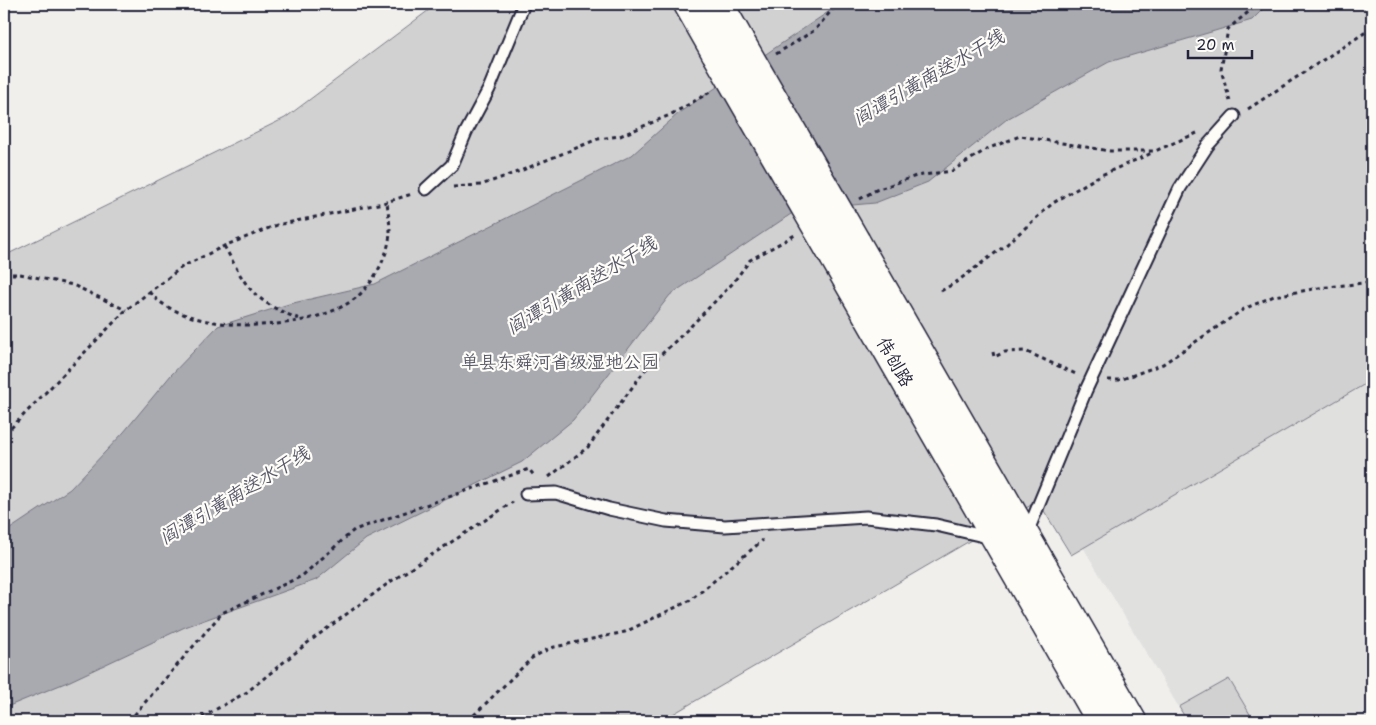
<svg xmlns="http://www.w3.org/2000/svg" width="1376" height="725" font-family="'Shantell Sans','LXGW WenKai TC',sans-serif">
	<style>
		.built { fill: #e0e0df }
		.green { fill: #d2d1d1; stroke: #7a7a86 }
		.water { fill: #a9a9b0; stroke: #737381 }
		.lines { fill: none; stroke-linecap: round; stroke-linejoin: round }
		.service-casing { stroke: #22223b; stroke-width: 15 }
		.tertiary-casing { stroke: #22223b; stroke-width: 31 }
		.path { stroke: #22223b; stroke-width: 3; stroke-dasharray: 4 4; stroke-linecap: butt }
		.service { stroke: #fdfcf7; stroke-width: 11 }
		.tertiary { stroke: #fdfcf7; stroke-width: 28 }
		.tertiary-bridge-casing { stroke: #22223b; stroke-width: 31; stroke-linecap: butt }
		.tertiary-bridge { stroke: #fdfcf7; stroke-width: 28 }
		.labels { text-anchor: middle; stroke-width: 4.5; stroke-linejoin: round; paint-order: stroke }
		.park-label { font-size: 18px; fill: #575768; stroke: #fdfcf7 }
		.street-label { font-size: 18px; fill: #22223b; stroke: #fdfcf7 }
		.water-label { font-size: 19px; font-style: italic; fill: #58586a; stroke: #fdfcf7 }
	</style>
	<rect width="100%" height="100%" fill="#f0efec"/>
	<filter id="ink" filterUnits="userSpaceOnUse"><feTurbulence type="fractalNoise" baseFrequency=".02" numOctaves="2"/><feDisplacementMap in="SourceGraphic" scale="10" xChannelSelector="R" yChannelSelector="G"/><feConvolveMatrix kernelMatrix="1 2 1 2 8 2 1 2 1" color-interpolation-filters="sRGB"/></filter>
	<g filter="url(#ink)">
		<path class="built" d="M1372,380V721H1187L1083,547Z"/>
		<path class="green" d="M437,4H1372V380L1071,555L1038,501L661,721H4V256L285,118Z
			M1229,679L1254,721H1187L1179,707Z"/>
		<path class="water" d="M840,4H1268L1252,20L1109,62L1007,119L928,182L875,203L797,210L670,295L573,420L522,462L366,539L316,580L185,627L70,681L4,708V533L70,489L124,432L171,375L218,326L289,304L375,284L632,155L680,112Z"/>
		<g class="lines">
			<defs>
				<path id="service" d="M426,189L452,165L466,132L489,89L524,4
					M526,494L556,493L609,509L666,521L725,526L866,517L936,525L992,538
					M1027,533L1086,390L1180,188L1208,145L1234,116"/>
				<path id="tertiary" d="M688,4L716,53
					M719,4L740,41
					M856,242L1132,721
					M834,257L1101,721"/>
			</defs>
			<use href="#service" class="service-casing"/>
			<use href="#tertiary" class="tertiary-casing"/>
			<path class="path" d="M776,54L815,30L837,4
				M1230,101L1221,70L1228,29L1258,4
				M1248,109L1372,28
				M453,187L481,185L520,171L598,139L620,136L670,115L712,91
				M860,199L876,190L916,176L952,171L987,149L1020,136L1110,151H1155L1197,133
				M224,246C232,259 238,273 247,285C260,302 280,312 300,319
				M4,274H20L73,285L126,310
				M941,291L955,283L1006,245L1053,203L1099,176L1152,153
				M149,292C188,337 314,334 358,296C375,281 389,254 390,232C390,222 388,212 387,202
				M993,352L994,357L1005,352L1025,351L1076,374
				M1108,380H1120L1163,364L1244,309L1274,296L1319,288L1372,282
				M4,432L11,428L126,310L182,267L224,246L277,225L383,203L412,194
				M549,477L588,447L645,370L689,328L732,284L750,260L795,235
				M129,721L222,613L302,576L354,530L529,469L535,477
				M195,721L247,692L306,644L390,582L513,502
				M468,721L532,658L550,648L625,632L691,600L763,540"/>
			<use href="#service" class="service"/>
			<use href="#tertiary" class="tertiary"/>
			<defs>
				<path id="tertiary-bridge" d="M740,41L856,242
					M716,53L834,257"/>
			</defs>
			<use href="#tertiary-bridge" class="tertiary-bridge-casing"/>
			<use href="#tertiary-bridge" class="tertiary-bridge"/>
		</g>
	</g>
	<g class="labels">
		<g class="park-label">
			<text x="560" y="368">单县东舜河省级湿地公园</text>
		</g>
		<g class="street-label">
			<text transform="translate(895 362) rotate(60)" y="6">伟创路</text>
		</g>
		<g class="water-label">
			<text transform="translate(928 77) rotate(-30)" y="7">阎谭引黄南送水干线</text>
			<text transform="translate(581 285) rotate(-31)" y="7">阎谭引黄南送水干线</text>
			<text transform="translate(234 495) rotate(-31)" y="7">阎谭引黄南送水干线</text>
		</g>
	</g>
	<rect width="1376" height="725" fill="none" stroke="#fdfcf7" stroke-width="20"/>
	<rect x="10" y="10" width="1356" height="705" fill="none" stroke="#22223b" stroke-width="2" filter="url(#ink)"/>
	<path d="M1188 50v8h64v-8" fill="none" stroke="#22223b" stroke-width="2.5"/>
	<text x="1196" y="50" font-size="15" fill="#22223b" stroke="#fdfcf7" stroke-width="4" paint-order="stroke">20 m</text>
</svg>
